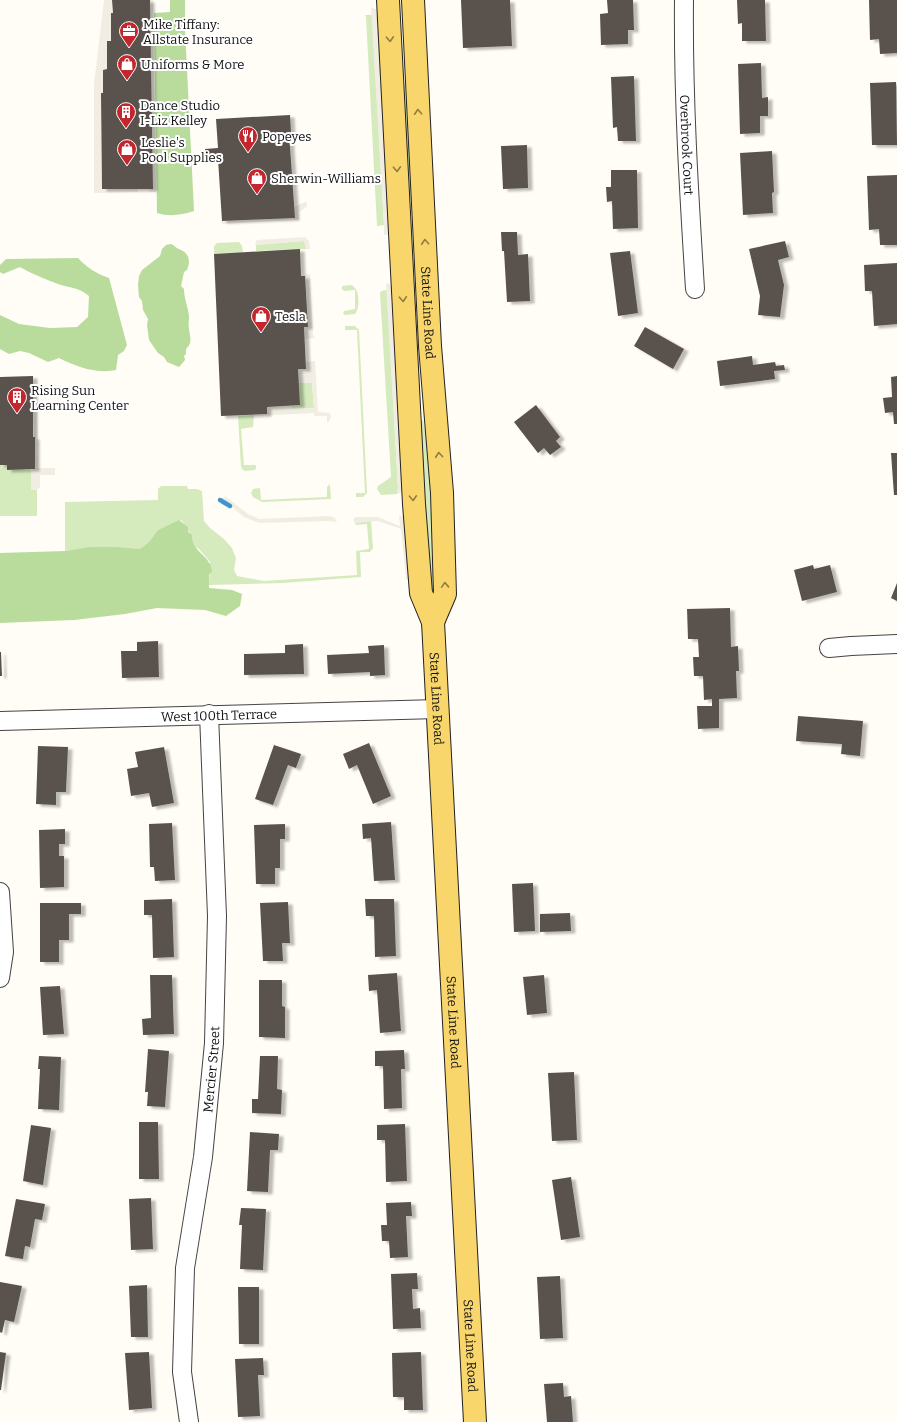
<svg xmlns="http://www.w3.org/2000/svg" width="897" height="1422" font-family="Bitter,serif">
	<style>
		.green { fill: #d5ebbd }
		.forest { fill: #b9dc9c }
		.plaza { fill: #f1ede2 }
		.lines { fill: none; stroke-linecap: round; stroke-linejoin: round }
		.stream { stroke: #3f96cf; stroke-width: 4.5 }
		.building { fill: #5a524d; filter: url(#shadow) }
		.minor-casing { stroke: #444; stroke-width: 20 }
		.major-casing { stroke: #222; stroke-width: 24 }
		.minor { stroke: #fff; stroke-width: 18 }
		.major { stroke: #f9d66b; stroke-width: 22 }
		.oneway { stroke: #917d42 }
		.labels { text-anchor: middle; stroke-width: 4; stroke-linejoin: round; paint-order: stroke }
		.poi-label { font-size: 13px; fill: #111; stroke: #fff; text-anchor: start }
		.street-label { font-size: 13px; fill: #111; stroke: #fff }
	</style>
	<defs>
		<filter id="shadow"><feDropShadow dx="4.5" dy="2.5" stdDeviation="1" flood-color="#0004"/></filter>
	</defs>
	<rect width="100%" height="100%" fill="#fffdf5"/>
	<path class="green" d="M365,15H372L384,225L377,226L366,17Z
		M379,16L391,225H388L376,17Z
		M403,77L410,114L415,199H410L407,184Z
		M303,241L305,243L306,249L256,251V245Z
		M239,242L242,246L243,253L214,254V246L217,243Z
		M350,285L353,286C360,291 360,308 355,314L345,315L343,313L344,311L355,309V290L344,291L342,289V286Z
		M387,290L398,488L397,494L381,495L377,489L378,486L391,477L380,293L381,291Z
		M345,326H355L359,330L367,493L363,497H356V493H365L357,330H345Z
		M298,383H312L314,408L291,409V406L300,405Z
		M254,415L253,427L241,429L244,465H256V468L255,470L245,471L242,469L241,467L238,416Z
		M423,420C435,476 434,533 436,590H431L419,421Z
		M0,465H7V470H31V490H37V516H0Z
		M330,484L331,499L262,502L253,497L251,493L253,489L260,488L261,500L327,497V487Z
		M161,486H187L188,489H197L202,491L204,521L210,528L224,539L232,548L236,558L234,570L237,576L264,581L357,575L356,551L369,549L367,524L356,525L355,523L371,521L373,548L370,552H360L361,577L283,583L209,585L210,562L199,549L194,546C190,536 189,528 181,520L158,530L149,542L140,549C114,547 90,547 65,551V502L158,500V489Z"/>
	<path class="forest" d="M170,0H185V29L194,211C181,215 170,217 157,213L154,13L170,12Z
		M171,244C174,245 176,248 179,249C189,253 191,260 187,270L184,272L181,286L184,289C184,298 188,307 189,316C189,321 188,325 189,329C190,338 193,342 186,349V354L184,356L185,360L179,367L167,362L164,357L158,353L149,340L147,325L148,319L143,310L142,301L139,297L138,285L139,276L142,270L160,256L162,249L166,245Z
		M78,258C86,267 97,274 109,278L127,345L124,351L118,355L116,370C96,374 77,367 59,358L48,362L29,353L20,351L9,354L0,349V315L19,324L50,328L77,327L88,317L89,296C76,286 72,289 58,284C45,279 32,274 20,267L3,274L0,272V265L6,259Z
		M179,520L188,527V532L192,535C191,552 212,556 212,572L209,574V588L232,590L242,594L240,606L226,616L205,610L157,608L125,614L74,620L0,623V553L65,551L90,547H117L140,549L149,542L158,530Z"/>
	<path class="plaza" d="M104,0H112L113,13H111V41H107V69L103,70V93L101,94L102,189H138V192L94,193V84Z
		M150,0H153L156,192H149V189L153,188Z
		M371,7L377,10L379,16L376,17L388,225H391L390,232L386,235H384V225Z
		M305,202L307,203V206L299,212V220L222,224V221L295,218L294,207Z
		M305,237L309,241L310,249H306L305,243L303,241L256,245L255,243L257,240Z
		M310,274L313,335L315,338L305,339L304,327H308L305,275Z
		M386,283L392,285L394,296L391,295L402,483L404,490L398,494H397L398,488Z
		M315,361L318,412L330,413L331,418L329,421L327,423V416H314V413L254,416V415L267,414V407L291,406L292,409L314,408L312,383H298V369H306V362Z
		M33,392H37L38,468H55V475H40V487L37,490H31V470L35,469Z
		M226,497L248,514L259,519L329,516L335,518L337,522L329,521L259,523L244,517L221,498Z
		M399,516H402L406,519V524L404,525L409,579L406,580L401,529L378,521L355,523L353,520L355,517H378L400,526Z"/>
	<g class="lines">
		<path class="stream" d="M220,500L230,506"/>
	</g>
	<path class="building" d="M112,0H150L153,189H102L101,93H103V70L107,69V41H111V13H113Z
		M461,0H510L512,46L463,48Z
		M607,0H633L634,30H628V44L601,45L600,14L608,13Z
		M737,0H765L766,41H742V23L738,24Z
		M869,0H897V53L880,54L879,39L870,40Z
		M761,63L762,98L768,97V116H760V133L740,134L738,64Z
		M634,76L636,141H618L617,127L613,128L611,77Z
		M896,82L897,145H872L870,83Z
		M290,115L291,133H289L295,218L222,221L218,159L206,160L205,149L218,148L216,119Z
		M527,145L528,188L503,189L501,146Z
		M772,151L774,192L772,193L773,213L743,215L740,153Z
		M611,170H637L638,228L613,229L612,201L607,202L606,187H611Z
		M897,175V245H880L879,229L869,230L867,176Z
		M501,232H517L518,255L528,254L530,301L507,302L504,251H502Z
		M785,241L789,257L778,260L784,285L780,317L758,315L760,296L749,249Z
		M300,249L301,276H305L308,327H304L306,369H298L300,405L267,407V414L221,416L214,254Z
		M630,251L638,313L618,316L610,253Z
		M897,263V324L874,326L872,291H865L864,265Z
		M645,327L684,349L673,369L634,346Z
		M752,356L753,365L775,362L776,366L784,365L785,370L774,371L775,379L720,386L717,361Z
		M33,376V437H35V469L7,470V465H0V377Z
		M897,376V424H894L893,412L885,413L883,398L892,397L891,377Z
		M536,405L560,437L556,441L561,447L550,455L544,448L538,453L514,422Z
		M891,453H897V495H894Z
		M813,565L814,569L830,565L837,592L802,601L794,570Z
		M897,583V601L891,598Z
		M730,608L731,647L738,646L739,671H736L737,698L719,699V728L698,729L697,706H712V699L704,700L703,676H694L693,657H699L698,639H688L687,609Z
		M158,641L159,677L122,678L121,651H137V642Z
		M303,644L304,674L244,675V654L285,653V645Z
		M384,645L385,675L370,676V672L328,674L327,655L369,653L368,646Z
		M0,652H1L2,676H0Z
		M798,716L863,721L860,756L841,754L842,744L796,741Z
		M369,743L391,796L373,804L357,765L349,769L343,754Z
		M274,745L301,754L296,768L288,765L273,805L255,799Z
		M38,746L68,747L66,792H56V805L36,804Z
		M164,747L174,803L152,807L149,793L131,796L127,769L138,767L135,752Z
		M391,822L395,880L374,881L371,838L363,839L362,824Z
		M172,823L175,880L155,881L154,867H150L149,824Z
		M285,824V839H280V868H275V884H256L254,825Z
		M65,829V844H59V856H64V887L40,888L39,830Z
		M533,883L535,931L514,932L512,884Z
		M172,899L174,957L153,958L152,915H144V900Z
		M365,899H394L396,956L375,957L374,916H366Z
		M288,902L290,943H282L283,961H263L260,903Z
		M40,903H81V914H69V940H59V962H40Z
		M570,913L571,931L540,932V914Z
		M397,973L401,1031L380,1033L377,990L369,991L368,975Z
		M150,975H172L174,1034L143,1035L142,1019L151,1018Z
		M544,975L547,1013L527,1015L523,977Z
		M259,980H282V1006L285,1007V1038L259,1037Z
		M60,986L64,1034L43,1035L40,987Z
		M148,1049L169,1051L165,1107L147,1106L148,1092H145Z
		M404,1050L405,1069H401L402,1108L384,1109L383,1066H375V1051Z
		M39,1056L61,1057L59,1110L38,1109L40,1069H38Z
		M260,1056H278L277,1089L282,1090L281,1114L252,1113V1099H258Z
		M574,1072L577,1140L552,1141L548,1073Z
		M139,1122H158L159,1179H139Z
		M405,1124L407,1181L386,1182L385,1140H377V1125Z
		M31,1125L51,1128L43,1185L23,1181Z
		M250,1132L279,1134L278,1150H270L268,1192L247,1191Z
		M571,1177L580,1237L561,1240L552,1180Z
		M151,1198L153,1249L131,1250L129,1199Z
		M16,1199L45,1204L42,1220L35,1219L30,1247L25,1246L23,1259L5,1256Z
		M411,1202L412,1216H406L408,1257L390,1258L389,1241H382L381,1225H387L386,1203Z
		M241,1208L266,1209L263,1270L240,1269L242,1225H239Z
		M417,1273L418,1289H412L413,1309L420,1308L421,1328L393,1329L391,1274Z
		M560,1276L563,1338L540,1339L537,1277Z
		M0,1282L22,1286L14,1322L5,1320L2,1333L0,1332Z
		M147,1285L148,1337H131L129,1286Z
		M238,1287H259V1344H239Z
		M0,1352L6,1353L1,1390H0Z
		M149,1352L152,1408L129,1410L125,1353Z
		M421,1352L423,1410H404V1397H393L392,1353Z
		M263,1358L264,1375H258L260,1416L238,1417L235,1359Z
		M563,1383L564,1397L571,1396L573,1422H547L544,1384Z"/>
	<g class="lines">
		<defs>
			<g id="minor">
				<path id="s1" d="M684,0C683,97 689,193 695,289"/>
				<path d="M829,648L851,646L897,644"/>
				<path id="s2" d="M0,721L438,709"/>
				<path d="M0,892L4,952L0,978"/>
				<path id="s3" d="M189,1422L182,1372L185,1268L203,1157L214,1043L217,916L209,714"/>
			</g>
			<g id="major">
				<path id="s4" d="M388,0L414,504L421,593L433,622L475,1422"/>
				<path id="s5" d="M413,0L430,346L442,493L445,594L433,622"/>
			</g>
		</defs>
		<use href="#minor" class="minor-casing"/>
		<use href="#major" class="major-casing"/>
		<use href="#minor" class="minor"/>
		<use href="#major" class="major"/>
	</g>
	<defs><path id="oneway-chevron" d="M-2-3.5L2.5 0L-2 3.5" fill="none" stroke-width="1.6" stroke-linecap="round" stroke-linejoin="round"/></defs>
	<g class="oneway">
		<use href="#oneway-chevron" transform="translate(390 39) rotate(87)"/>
		<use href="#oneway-chevron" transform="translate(418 112) rotate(-93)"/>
		<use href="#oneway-chevron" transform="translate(397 169) rotate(87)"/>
		<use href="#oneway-chevron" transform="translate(425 242) rotate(-93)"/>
		<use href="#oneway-chevron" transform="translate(403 299) rotate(87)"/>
		<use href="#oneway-chevron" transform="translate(439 455) rotate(-95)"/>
		<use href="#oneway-chevron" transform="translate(413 498) rotate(87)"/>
		<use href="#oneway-chevron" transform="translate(445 585) rotate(-92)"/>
	</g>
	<defs>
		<symbol id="office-pin" viewBox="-11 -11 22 30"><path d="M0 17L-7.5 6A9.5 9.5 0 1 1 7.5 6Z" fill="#c4262e" stroke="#fff"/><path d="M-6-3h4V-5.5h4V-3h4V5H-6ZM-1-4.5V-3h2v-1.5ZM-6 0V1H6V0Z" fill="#fff"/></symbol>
		<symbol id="shop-pin" viewBox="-11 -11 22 30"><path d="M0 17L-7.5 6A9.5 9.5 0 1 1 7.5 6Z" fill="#c4262e" stroke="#fff"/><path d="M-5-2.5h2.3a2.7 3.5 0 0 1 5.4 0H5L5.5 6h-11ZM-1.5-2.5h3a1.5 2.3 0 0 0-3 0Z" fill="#fff"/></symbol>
		<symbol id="building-pin" viewBox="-11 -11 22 30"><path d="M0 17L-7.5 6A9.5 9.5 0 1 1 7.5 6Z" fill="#c4262e" stroke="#fff"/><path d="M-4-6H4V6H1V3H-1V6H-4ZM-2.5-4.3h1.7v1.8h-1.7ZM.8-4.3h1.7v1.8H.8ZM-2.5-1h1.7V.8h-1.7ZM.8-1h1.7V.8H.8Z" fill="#fff"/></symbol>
		<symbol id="restaurant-pin" viewBox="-11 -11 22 30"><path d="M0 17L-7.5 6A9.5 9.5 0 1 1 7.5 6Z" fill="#c4262e" stroke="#fff"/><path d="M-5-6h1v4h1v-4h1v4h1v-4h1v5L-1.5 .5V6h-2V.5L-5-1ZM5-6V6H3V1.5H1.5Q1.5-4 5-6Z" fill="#fff"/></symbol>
	</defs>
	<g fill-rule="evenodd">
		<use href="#office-pin" x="118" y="20" width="22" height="30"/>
		<use href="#shop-pin" x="116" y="53" width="22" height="30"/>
		<use href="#building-pin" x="115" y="101" width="22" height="30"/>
		<use href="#restaurant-pin" x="237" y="125" width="22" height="30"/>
		<use href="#shop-pin" x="116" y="138" width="22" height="30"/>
		<use href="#shop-pin" x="246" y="167" width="22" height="30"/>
		<use href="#shop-pin" x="250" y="305" width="22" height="30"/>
		<use href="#building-pin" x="6" y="386" width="22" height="30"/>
	</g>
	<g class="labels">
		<g class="poi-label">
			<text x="143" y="29">Mike Tiffany:<tspan x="143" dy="15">Allstate Insurance</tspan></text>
			<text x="141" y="69">Uniforms &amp; More</text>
			<text x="140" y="110">Dance Studio<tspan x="140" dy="15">I-Liz Kelley</tspan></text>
			<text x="262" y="141">Popeyes</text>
			<text x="141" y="147">Leslie's<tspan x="141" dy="15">Pool Supplies</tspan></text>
			<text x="271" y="183">Sherwin-Williams</text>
			<text x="275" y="321">Tesla</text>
			<text x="31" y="395">Rising Sun<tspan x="31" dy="15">Learning Center</tspan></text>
		</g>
		<g class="street-label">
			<text dy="5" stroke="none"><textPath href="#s1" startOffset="145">Overbrook Court</textPath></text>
			<text dy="5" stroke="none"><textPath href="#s5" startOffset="313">State Line Road</textPath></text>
			<text dy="5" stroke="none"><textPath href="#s4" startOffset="702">State Line Road</textPath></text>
			<text dy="5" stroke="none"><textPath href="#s2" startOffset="219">West 100th Terrace</textPath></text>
			<text dy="5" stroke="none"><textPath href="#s4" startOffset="1026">State Line Road</textPath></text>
			<text dy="5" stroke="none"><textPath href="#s3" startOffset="355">Mercier Street</textPath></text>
			<text dy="5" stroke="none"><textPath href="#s4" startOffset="1350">State Line Road</textPath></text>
		</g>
	</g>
</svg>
